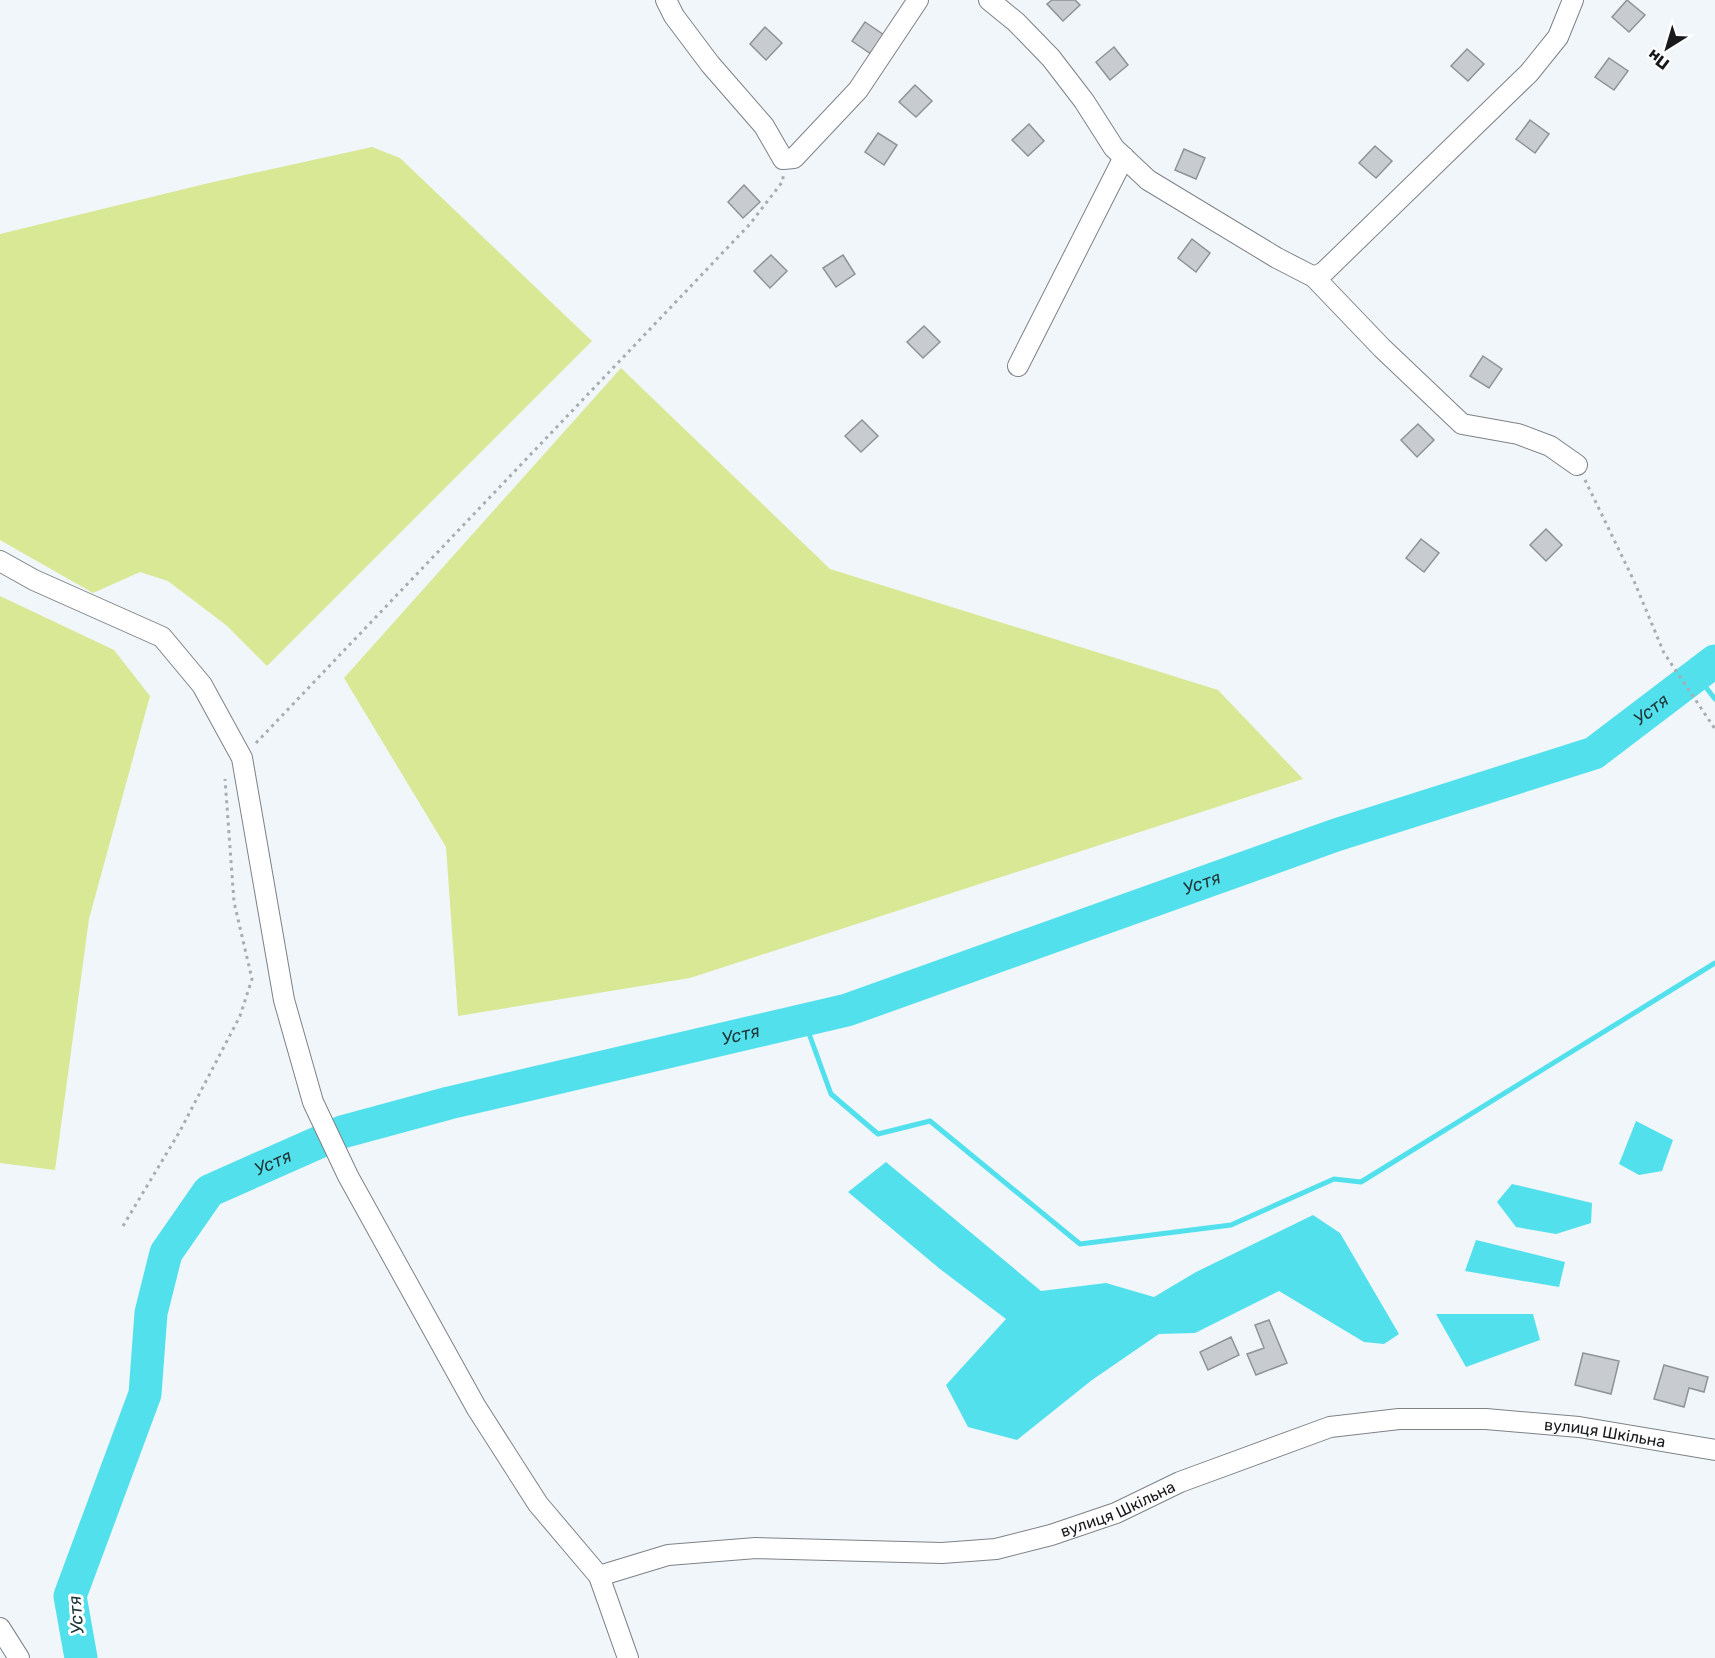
<svg xmlns="http://www.w3.org/2000/svg" width="1715" height="1658" font-family="Rubik,sans-serif">
	<style>
		.green { fill: #d8e894 }
		.water { fill: #52e1ec }
		.lines { fill: none; stroke-linecap: round; stroke-linejoin: round }
		.stream { stroke: #52e1ec; stroke-width: 5 }
		.river { stroke: #52e1ec; stroke-width: 33 }
		.building { fill: #c8ccd1; stroke: #8e9397; stroke-width: 1.5 }
		.minor-casing { stroke: #7e8286; stroke-width: 22 }
		.path { stroke: #a8acb0; stroke-width: 3; stroke-dasharray: 3 4.5; stroke-linecap: butt }
		.minor { stroke: #fff; stroke-width: 20 }
		.labels { text-anchor: middle; stroke-width: 6; stroke-linejoin: round; paint-order: stroke }
		.street-label { font-size: 16px; fill: #17191a; stroke: #fff }
		.water-label { font-size: 18px; font-style: italic; fill: #21393b; stroke: #fff }
	</style>
	<rect width="100%" height="100%" fill="#f1f6fb"/>
	<path class="green" d="M372,147L400,158L592,341L267,666L226,625L168,581L140,572L93,593L0,540V234L209,183Z
		M621,368L830,569L1218,690L1303,779L690,978L458,1016L446,847L344,678Z
		M0,596L114,650L150,696L89,919L55,1170L0,1163Z"/>
	<path class="water" d="M1636,1121L1673,1140L1662,1171L1639,1175L1619,1164Z
		M886,1162L1041,1291L1106,1283L1154,1297L1196,1272L1313,1215L1340,1233L1399,1334L1384,1344L1364,1342L1279,1291L1195,1333L1159,1334L1092,1380L1017,1440L968,1427L946,1385L1006,1319L940,1269L848,1192Z
		M1512,1184L1592,1203L1591,1223L1556,1234L1516,1227L1497,1202Z
		M1476,1240L1565,1262L1559,1287L1465,1271Z
		M1436,1314H1533L1540,1340L1466,1367Z"/>
	<g class="lines">
		<path class="stream" d="M1697,676L1715,699
			M804,1020L831,1094L878,1134L930,1121L1080,1244L1231,1225L1334,1179L1361,1182L1715,963"/>
		<path class="river" id="s1" d="M81,1658L70,1596L145,1394L151,1313L166,1253L209,1191L342,1132L449,1103L847,1010L1336,835L1594,753L1715,661"/>
	</g>
	<path class="building" d="M1052,0H1075L1080,5L1063,21L1047,4Z
		M1627,0L1645,15L1629,32L1612,17Z
		M865,22L884,35L871,54L852,41Z
		M765,27L782,43L766,60L750,44Z
		M1114,47L1128,65L1110,80L1096,62Z
		M1467,49L1484,64L1468,81L1451,66Z
		M1609,58L1628,71L1614,90L1595,77Z
		M915,85L932,101L916,117L899,102Z
		M1530,120L1549,134L1535,153L1516,139Z
		M1029,124L1044,141L1028,156L1012,140Z
		M878,133L897,145L884,165L865,152Z
		M1375,146L1392,161L1376,178L1359,163Z
		M1184,149L1205,158L1196,179L1175,170Z
		M744,185L760,202L743,218L728,202Z
		M1192,239L1210,253L1196,272L1178,258Z
		M771,255L787,271L770,288L754,271Z
		M843,255L855,274L836,287L823,268Z
		M924,326L940,342L923,358L907,342Z
		M1483,356L1502,369L1489,388L1470,376Z
		M862,420L878,436L861,452L845,436Z
		M1418,424L1434,440L1417,457L1401,440Z
		M1546,529L1562,545L1546,561L1530,545Z
		M1421,539L1439,553L1424,572L1406,558Z
		M1269,1320L1287,1363L1256,1375L1247,1354L1264,1348L1255,1325Z
		M1231,1337L1239,1355L1208,1370L1200,1352Z
		M1583,1353L1619,1361L1611,1394L1575,1385Z
		M1664,1365L1708,1377L1704,1392L1689,1388L1684,1407L1654,1399Z"/>
	<g class="lines">
		<defs>
			<g id="minor">
				<path d="M666,0L674,16L710,64L764,126L783,159L794,158L858,90L918,0"/>
				<path d="M989,0L1016,22L1051,58L1084,101L1114,148L1148,180L1277,258L1314,277L1324,272L1529,73L1558,37L1573,0"/>
				<path d="M1314,277L1382,348L1462,424L1518,434L1550,446L1577,465"/>
				<path d="M1018,366L1124,157"/>
				<path d="M0,561L34,580L162,637L202,685L242,758L284,1000L313,1102L348,1176L476,1407L538,1504L599,1576"/>
				<path d="M0,1628L19,1658"/>
				<path id="s2" d="M628,1658L599,1576L668,1555L756,1548L942,1553L996,1549L1051,1535L1116,1513L1180,1482L1330,1427L1399,1419H1486L1579,1427L1715,1450"/>
			</g>
		</defs>
		<use href="#minor" class="minor-casing"/>
		<path class="path" d="M1585,480L1634,581L1664,653L1715,729
			M256,743L750,224L783,181V176
			M123,1226L180,1131L240,1016L252,979L234,902L225,779"/>
		<use href="#minor" class="minor"/>
	</g>
	<g class="labels">
		<g class="street-label">
			<text dy="6" stroke="none"><textPath href="#s2" startOffset="1120">вулиця Шкільна</textPath></text>
			<text dy="6" stroke="none"><textPath href="#s2" startOffset="616">вулиця Шкільна</textPath></text>
		</g>
		<g class="water-label">
			<text dy="6" stroke="none"><textPath href="#s1" startOffset="2024">Устя</textPath></text>
			<text dy="6" stroke="none"><textPath href="#s1" startOffset="1539">Устя</textPath></text>
			<text dy="6" stroke="none"><textPath href="#s1" startOffset="1053">Устя</textPath></text>
			<text dy="6" stroke="none"><textPath href="#s1" startOffset="567">Устя</textPath></text>
			<text transform="translate(76 1615) rotate(-95)" y="6">Устя</text>
		</g>
	</g>
	<g transform="translate(1667 48) rotate(217)" stroke="#ffffff" stroke-width="4.5" paint-order="stroke">
	<path d="M0-4.5L10 22L0 15L-10 22Z" fill="#17191a"/>
	<text y="-9" font-size="16" font-weight="bold" text-anchor="middle" fill="#17191a">Пн</text>
	</g>
</svg>
